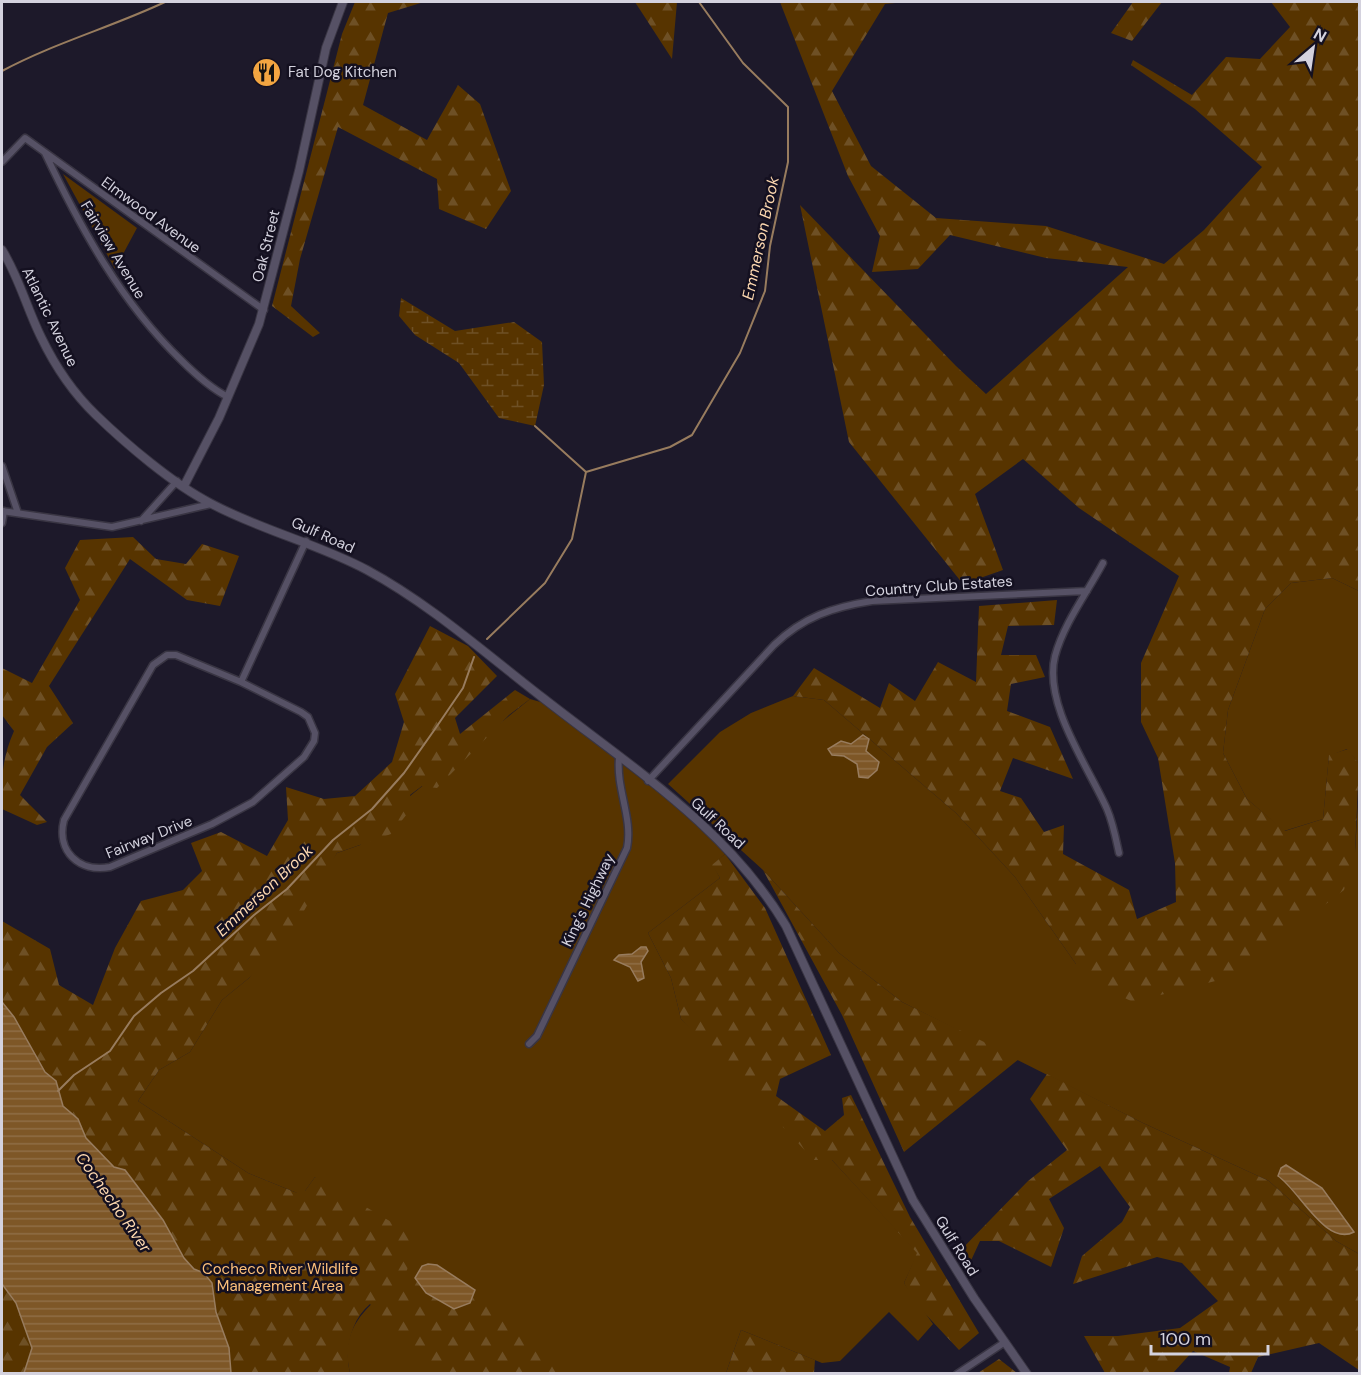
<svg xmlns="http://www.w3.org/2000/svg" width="1361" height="1375" font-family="'DM Sans',sans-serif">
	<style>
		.green { fill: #573400 }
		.forest { fill: url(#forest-firs) }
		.wetland { fill: url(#wetland-marsh) }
		.water { fill: url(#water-rules); stroke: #987c5e; stroke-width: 1.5 }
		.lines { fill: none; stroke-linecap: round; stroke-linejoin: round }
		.stream { stroke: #987c5e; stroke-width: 2 }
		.minor-casing { stroke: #393543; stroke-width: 9 }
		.tertiary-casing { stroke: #393543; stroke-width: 10 }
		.minor { stroke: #565165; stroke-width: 6 }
		.tertiary { stroke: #565165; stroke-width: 8 }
		.labels { text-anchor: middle; stroke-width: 5; stroke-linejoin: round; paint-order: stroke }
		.poi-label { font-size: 15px; fill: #d4d2de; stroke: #141020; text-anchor: start }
		.street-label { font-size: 15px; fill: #d4d2de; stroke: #141020 }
		.park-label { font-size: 15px; fill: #fdc07a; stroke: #141020 }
		.water-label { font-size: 16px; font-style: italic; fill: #fdd8b0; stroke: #141020 }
	</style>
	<defs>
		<pattern id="forest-firs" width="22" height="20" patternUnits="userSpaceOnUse" patternTransform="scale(1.5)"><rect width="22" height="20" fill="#573400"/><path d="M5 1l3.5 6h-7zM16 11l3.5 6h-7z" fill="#6e5025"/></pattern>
		<pattern id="wetland-marsh" width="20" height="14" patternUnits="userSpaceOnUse" patternTransform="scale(1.5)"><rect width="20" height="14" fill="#573400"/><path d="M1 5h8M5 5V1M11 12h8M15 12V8" fill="none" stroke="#6e5025"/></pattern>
		<pattern id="water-rules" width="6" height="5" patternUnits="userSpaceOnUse" patternTransform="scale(1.5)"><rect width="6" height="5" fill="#7e5727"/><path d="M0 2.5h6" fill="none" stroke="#8f6e46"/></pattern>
	</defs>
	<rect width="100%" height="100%" fill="#1d192a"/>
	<path class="green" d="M63,174L137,228L115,269Z
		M1332,578L1359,591V764L1347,749L1329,756L1323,819L1284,831L1247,799L1223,753L1228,710L1265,609L1291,583Z
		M793,696L824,700L956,813L1015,877L1076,964L1355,852L1359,785V1254L1336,1241L1269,1181L1143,1123L902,1002L839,953L763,870L668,784L720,732L751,713Z
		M530,699L544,703L685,813L709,834L725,854L713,865L720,878L648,933L671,978L681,1019L832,1160L918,1253L904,1283L933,1324L918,1341L889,1312L840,1361L822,1363L741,1330L726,1373H350C340,1331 362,1311 392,1286L315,1177L305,1191L329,1339L343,1373H228L67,1113L59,1094L100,1047L134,1075L136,1102L238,1180L297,1193L248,1173L138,1101L159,1070L190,1052L222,1000L249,978L337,853L360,845L410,796Z"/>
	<path class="forest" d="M355,2H424L388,13L363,105L427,140L458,85L480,104L511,191L486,229L439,209L437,179L338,127L300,259L291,306L320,333L313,337L272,306L342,34Z
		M635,2H677L672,59Z
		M780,2H906L885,4L832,91L871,166L936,218L1046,226L1164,264L1204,230L1262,167L1195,109L1131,65L1133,60L1192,95L1226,57L1260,59L1290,27L1271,2H1359V591L1332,578L1291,583L1265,609L1228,710L1223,753L1247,799L1285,831L1323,819L1329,755L1348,749L1359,764L1355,852L1344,890L1231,977L1133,1002L1104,988L1076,964L1015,877L956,813L824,700L793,696L814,668L880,708L889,683L915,701L938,662L976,682L979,606L1057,600L1054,625L1008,626L1001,655H1036L1045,677L1011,684L1007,711L1050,727L1073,779L1013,758L1000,791L1021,798L1044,832L1064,825L1063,854L1129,890L1137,919L1176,902L1175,863L1158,758L1141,722V663L1179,576L1079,508L1023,459L975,494L1003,570L963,584L849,442L800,205L956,366L986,394L1128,267L1046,258L950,235L918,269L872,272L880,236L848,176Z
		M1133,2H1162L1132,41L1111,33Z
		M133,537L156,559L186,564L202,544L239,556L220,606L187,600L130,559L49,686L73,723L47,747L20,795L47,822L37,825L2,809C1,780 2,758 14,731L2,715V668L32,683L80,600L65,568L80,540Z
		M430,626L468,646L497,676L455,718L460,734L515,690L530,699L509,715L437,788L422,786L410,795L411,809L391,834L337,853L293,930L249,978L222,1000L190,1052L159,1070L138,1101L248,1173L302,1195L315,1177L410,1233L416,1247L405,1275L410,1281L415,1278L426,1293L454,1309L470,1303L474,1295L484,1297L549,1350L560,1373H433L402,1342L370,1304C351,1320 344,1349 350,1373H231L229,1348L216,1312L212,1283L185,1258L163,1220L126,1171L114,1167L86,1138L78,1120L63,1106L56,1081L45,1072L14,1017L2,1002V921L50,949L59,985L93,1005L115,948L141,901L183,890L202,871L191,843L221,832L267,856L288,820L286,787L324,799L355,796L392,762L404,722L395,694Z
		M725,854L765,908L831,1055L780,1079L776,1096L825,1131L844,1115L842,1098L851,1095L910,1217L979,1333L959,1350L917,1305L904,1283L917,1253L832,1160H814L681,1019L671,978L648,933L720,878L712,865Z
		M763,870L839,953L902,1002L1019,1059L904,1152L842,1015Z
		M1047,1074L1143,1123L1269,1181L1336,1241L1359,1254V1370L1319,1343L1258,1357L1251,1373H1229L1230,1367L1193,1351L1173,1373H1105L1084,1336H1118L1180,1328L1218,1301L1182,1263L1157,1257L1073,1284L1082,1256L1122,1222L1130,1207L1100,1166L1049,1199L1064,1228L1051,1267L999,1241H980L968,1267L957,1254L1028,1181L1067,1150L1030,1099Z
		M2,1284L16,1303L32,1348L24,1373H2Z
		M741,1330L815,1360L814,1373H726Z
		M999,1359L1017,1373H978Z"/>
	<path class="wetland" d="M401,298L455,331L514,322L542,342L544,385L535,426L499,418L459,363L415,335L399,316Z"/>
	<path class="water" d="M863,735L869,739L866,751L879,762L877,770L868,778L859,777L857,764L844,756L832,755L828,749L841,741L851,744Z
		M641,947H646L648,951L641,962L644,978L638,981L630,967L614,960L619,955L632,954Z
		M2,1002L14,1017L45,1072L56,1081L63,1106L78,1119L86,1138L114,1167L125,1170L163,1220L184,1258L194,1269L204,1273L212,1283L216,1312L229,1348L231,1373H24L32,1348L16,1303L2,1284Z
		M1286,1165L1322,1188L1354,1232C1326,1247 1299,1190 1278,1176L1281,1168Z
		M428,1264L437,1265L475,1290L470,1303L454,1309L426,1293L415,1278L422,1266Z"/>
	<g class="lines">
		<path class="stream" d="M2,71C54,43 112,27 165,2
			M535,426L586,472
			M586,472L670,447L692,435L740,353L765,291L770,246L788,162V107L743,63L699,2
			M487,639L545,583L572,539L586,472
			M58,1091L74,1075L110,1051L134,1016L161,993L193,971L254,915L287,889L333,840L372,809L404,773L435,729L463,688L474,657"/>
		<defs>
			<path id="minor" d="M45,153C81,229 121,302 181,360C195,374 210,388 228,397
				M2,162L25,138L264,310
				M2,466L18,513
				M2,511L112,527L211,504
				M141,521L177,481
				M2,523L4,511
				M1103,563C1087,593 1064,623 1055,656C1043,704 1088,766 1107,809C1113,823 1116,839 1119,853
				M241,682L176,655H167L153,665L64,820C56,851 79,873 110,867L212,824L253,802L304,757L314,741L315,733L308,717L301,712L241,682L306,541
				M648,781L774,645C803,617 833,607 872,601L1087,591
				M529,1044L537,1036L627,848C633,818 616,789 619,758
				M957,1374L1005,1342"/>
			<path id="tertiary" d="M2,250C19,277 27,309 41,337C55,366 73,393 96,415C126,444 173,484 210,503C260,530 316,543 367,570C430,604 486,654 543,698C631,767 728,828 786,926L913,1200L974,1298L1027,1374
				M184,486L219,418L259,324L299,171L326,48L343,2"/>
		</defs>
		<use href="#minor" class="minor-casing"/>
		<use href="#tertiary" class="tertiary-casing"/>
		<use href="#minor" class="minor"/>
		<use href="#tertiary" class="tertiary"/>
	</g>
	<defs>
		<symbol id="restaurant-disc" viewBox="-11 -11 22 22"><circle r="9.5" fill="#f2a541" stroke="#141020"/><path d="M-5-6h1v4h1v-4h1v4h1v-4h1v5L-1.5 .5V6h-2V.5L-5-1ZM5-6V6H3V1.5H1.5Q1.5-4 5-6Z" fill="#111"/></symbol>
	</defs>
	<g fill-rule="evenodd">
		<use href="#restaurant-disc" x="250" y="56" width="33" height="33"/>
	</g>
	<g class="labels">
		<g class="poi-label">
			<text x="288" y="77">Fat Dog Kitchen</text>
		</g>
		<g class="street-label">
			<text transform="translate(151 215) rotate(36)" y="5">Elmwood Avenue</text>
			<text transform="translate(266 246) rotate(-76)" y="5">Oak Street</text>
			<text transform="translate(113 250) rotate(59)" y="5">Fairview Avenue</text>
			<text transform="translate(50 317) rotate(64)" y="5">Atlantic Avenue</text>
			<text transform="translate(323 535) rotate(24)" y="5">Gulf Road</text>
			<text transform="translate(939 586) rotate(-4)" y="5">Country Club Estates</text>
			<text transform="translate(718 823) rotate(43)" y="5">Gulf Road</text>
			<text transform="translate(149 837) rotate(-22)" y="5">Fairway Drive</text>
			<text transform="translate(588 900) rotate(-64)" y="5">King's Highway</text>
			<text transform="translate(957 1246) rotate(58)" y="5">Gulf Road</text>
		</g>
		<g class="park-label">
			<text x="280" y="1274">Cocheco River Wildlife<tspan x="280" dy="17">Management Area</tspan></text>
		</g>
		<g class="water-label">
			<text transform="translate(760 238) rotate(-78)" y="6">Emmerson Brook</text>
			<text transform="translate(264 890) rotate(-43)" y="6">Emmerson Brook</text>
			<text transform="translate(114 1202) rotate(55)" y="6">Cochecho River</text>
		</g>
	</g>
	<rect width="1361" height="1375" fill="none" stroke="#d4d2de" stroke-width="6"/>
	<g transform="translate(1313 48) rotate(29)" stroke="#141020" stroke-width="4.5" paint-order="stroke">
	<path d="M0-4.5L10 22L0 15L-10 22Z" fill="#d4d2de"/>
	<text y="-9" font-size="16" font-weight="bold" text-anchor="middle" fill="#d4d2de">N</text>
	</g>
	<path d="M1151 1345v9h117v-9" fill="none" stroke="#d4d2de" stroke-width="3"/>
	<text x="1160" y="1345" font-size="18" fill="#d4d2de" stroke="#141020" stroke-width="4.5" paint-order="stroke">100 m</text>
</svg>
